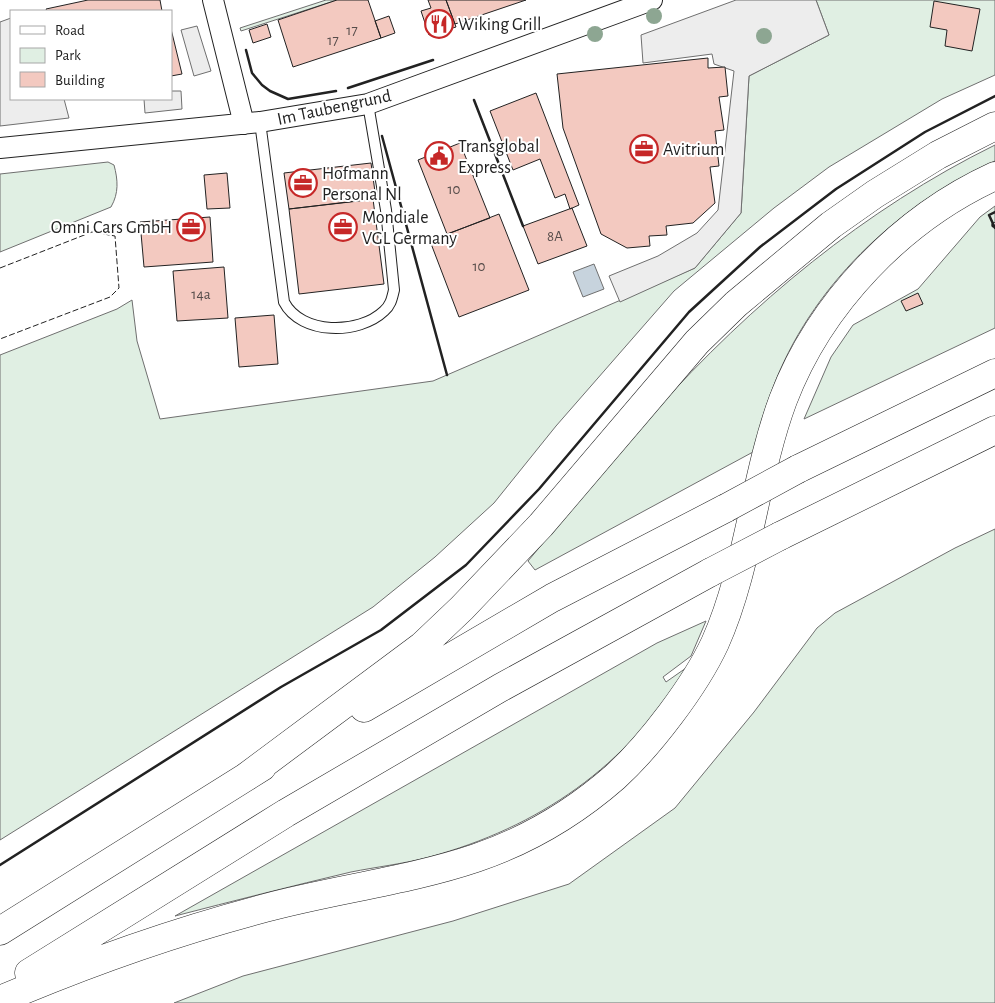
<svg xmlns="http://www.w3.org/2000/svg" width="995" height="1003" font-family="'Alegreya Sans',sans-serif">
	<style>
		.green { fill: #e0efe3; stroke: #6f6f6f }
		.parking { fill: #ededed; stroke: #6f6f6f }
		.water { fill: #c7d3dd; stroke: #6f6f6f }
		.building { fill: #f3c9c0; stroke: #222 }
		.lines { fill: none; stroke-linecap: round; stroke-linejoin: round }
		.lane-casing { stroke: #222; stroke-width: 12 }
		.street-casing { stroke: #222; stroke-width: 22 }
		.highway-casing { stroke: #222; stroke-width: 29 }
		.lane { stroke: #fff; stroke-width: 10 }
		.street { stroke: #fff; stroke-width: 20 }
		.highway { stroke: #fff; stroke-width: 28 }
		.rail-casing { stroke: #222; stroke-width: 5.5 }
		.rail { stroke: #fff; stroke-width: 4; stroke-dasharray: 11; stroke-linecap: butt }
		.highway-bridge-casing { stroke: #222; stroke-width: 29; stroke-linecap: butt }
		.highway-bridge { stroke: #fff; stroke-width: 28 }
		.fence { stroke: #222; stroke-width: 1; stroke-dasharray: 6 2.5; stroke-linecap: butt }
		.wall { stroke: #222; stroke-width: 2.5 }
		.tree { fill: #8da692 }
		.labels { text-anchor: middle; stroke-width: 4; stroke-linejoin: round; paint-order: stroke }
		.number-label { font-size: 15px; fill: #564c4a }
		.poi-label { font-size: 18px; fill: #222; stroke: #fff; text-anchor: start }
		.street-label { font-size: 18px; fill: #222; stroke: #fff }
	</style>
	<rect width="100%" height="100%" fill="#fff"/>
	<path class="green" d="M326,0H337L241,31L240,28Z
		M816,0H995V75L942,99L829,167L774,208L674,291L556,426L494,503L435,557L373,607L0,840V355L117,309L132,300L137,341L160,419L433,381L695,268L741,213L749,76L829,35Z
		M995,145V161C897,205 810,287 772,390C764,410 759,431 753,452L535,570L528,561C570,511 612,460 655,411C751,304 865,209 995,145Z
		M108,162L114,165C118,180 119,193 111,207L0,252V174Z
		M995,206V328L804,419L831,357L853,325L918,289L980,217Z
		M995,529V1003H174L243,976L453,921L569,884L675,808L754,712L817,628L835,613L955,548Z
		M706,621L691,656L663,677L666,682L686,668C628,766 538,828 429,857C403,864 376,867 351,872C292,886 233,901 175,916L657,643Z"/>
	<path class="parking" d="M736,0H816L829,35L749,76L741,213L695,268L620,302L609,276L658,256L697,233L718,210L734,71L714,64L712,54L643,63L641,35Z
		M11,18V99H64L69,118L0,126V22Z
		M197,26L211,71L194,76L181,30Z
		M171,91H181L182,109L145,113L144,99H171Z"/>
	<path class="water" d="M594,264L604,289L583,297L573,272Z"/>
	<path class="building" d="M88,0H160L162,11H47L46,9Z
		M337,0H368L381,38L293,67L278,20Z
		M428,0H446L456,27L429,35L421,11L431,8Z
		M446,0H526L455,24Z
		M934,1L980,9L972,51L945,46L947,30L930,27Z
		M389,16L395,33L381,38L375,21Z
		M267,24L271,37L253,43L249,30Z
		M171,29L182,74L171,76Z
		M708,58V68L725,67L728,96L719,97L724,130L715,131L719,166L710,167L715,203L693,223L666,226L667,235L649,236L650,246L627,248L601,234L563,128L557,74Z
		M536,93L579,205L570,209L565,194L555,198L540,159L513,170L490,111Z
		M460,143L490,218L447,234L418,160Z
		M371,163L376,199L289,209L284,173Z
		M227,173L230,208L207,209L204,175Z
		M373,199L384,284L299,294L289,209Z
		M572,208L587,246L538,264L523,226Z
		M499,214L529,290L459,317L430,241Z
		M210,217L213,262L144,267L140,222Z
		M224,267L228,318L177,321L173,271Z
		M918,293L923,304L906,311L901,301Z
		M274,315L278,364L239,367L235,318Z"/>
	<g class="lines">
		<defs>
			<path id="lane" d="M260,122L284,302C301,335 359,335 384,311C391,305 392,298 394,290L386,210L368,104"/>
			<path id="street" d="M213,0L244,124
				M0,148L260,122L368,104L652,0"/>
			<path id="highway" d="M798,469L995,373
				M780,536L995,430
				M364,708L552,598L726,508
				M246,777L422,646L462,608L541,525L697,342L736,304L831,225L875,194L938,155L995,126
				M0,931L262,767
				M29,973L286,813L500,688L711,572
				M0,1000C86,963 174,932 265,908C335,889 408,881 476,858C526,841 575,812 615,777C650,745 695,686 715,643C749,567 754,478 783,400C820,303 901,219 995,176"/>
		</defs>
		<use href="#lane" class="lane-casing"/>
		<use href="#street" class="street-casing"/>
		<use href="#highway" class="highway-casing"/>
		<use href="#lane" class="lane"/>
		<use href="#street" class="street"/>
		<use href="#highway" class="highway"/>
		<defs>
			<path id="rail" d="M994,225H995"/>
		</defs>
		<use href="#rail" class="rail-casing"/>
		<use href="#rail" class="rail"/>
		<defs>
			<path id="highway-bridge" d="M726,508L798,469
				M711,572L780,536"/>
		</defs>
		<use href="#highway-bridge" class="highway-bridge-casing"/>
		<use href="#highway-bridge" class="highway-bridge"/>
		<path class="fence" d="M0,268L92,232L115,236L119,288L110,297L0,339"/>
		<path class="wall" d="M246,50L252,73L262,85L270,91L288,99L336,91
			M348,88L433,60
			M474,100L523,226
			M382,136L447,375
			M995,212L989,215L995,228
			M0,865L281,687L381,630L466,565L539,489L689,312L760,247L836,189L925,132L995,96"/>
	</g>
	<g class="tree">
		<circle cx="654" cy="16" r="8"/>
		<circle cx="595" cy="34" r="8"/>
		<circle cx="764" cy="36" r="8"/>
	</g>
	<defs>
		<symbol id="restaurant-ring" viewBox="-11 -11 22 22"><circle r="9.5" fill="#fff" stroke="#c62828" stroke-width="1.5"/><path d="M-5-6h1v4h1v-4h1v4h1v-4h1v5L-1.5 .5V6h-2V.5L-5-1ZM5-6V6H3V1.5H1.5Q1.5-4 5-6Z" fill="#c62828"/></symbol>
		<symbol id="office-ring" viewBox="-11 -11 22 22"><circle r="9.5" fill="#fff" stroke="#c62828" stroke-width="1.5"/><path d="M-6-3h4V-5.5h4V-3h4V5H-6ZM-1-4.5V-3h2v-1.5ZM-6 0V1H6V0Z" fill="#c62828"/></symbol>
		<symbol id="civic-ring" viewBox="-11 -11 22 22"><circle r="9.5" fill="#fff" stroke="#c62828" stroke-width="1.5"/><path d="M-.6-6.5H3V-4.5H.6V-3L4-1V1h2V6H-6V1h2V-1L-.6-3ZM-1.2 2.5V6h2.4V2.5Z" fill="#c62828"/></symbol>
	</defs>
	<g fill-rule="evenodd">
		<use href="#restaurant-ring" x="423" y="8" width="32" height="32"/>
		<use href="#office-ring" x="628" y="133" width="32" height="32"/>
		<use href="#civic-ring" x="423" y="140" width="32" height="32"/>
		<use href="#office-ring" x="287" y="167" width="32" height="32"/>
		<use href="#office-ring" x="175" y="211" width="32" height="32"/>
		<use href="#office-ring" x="327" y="211" width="32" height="32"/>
	</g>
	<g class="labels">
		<g class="number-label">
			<text x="352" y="35">17</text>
			<text x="333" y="45">17</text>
			<text x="454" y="194">10</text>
			<text x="555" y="241">8A</text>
			<text x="479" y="271">10</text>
			<text x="201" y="299">14a</text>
		</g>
		<g class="poi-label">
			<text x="458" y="30">Wiking Grill</text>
			<text x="458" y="152">Transglobal<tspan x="458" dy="21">Express</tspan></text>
			<text x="663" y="155">Avitrium</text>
			<text x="322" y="179">Hofmann<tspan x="322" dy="21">Personal Nl</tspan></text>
			<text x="362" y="223">Mondiale<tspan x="362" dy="21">VGL Germany</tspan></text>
			<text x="172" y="233" text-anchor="end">Omni Cars GmbH</text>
		</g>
		<g class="street-label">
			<text transform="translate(334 107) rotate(-12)" y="6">Im Taubengrund</text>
		</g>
	</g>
	<rect x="10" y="10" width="162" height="90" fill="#ffffff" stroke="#a7a7a7"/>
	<rect x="20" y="26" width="25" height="8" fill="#ffffff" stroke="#a7a7a7"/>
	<text x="55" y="35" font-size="15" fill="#222222">Road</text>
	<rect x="20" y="48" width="25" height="15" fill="#e0efe3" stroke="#a7a7a7"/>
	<text x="55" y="60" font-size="15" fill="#222222">Park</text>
	<rect x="20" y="72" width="25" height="15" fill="#f3c9c0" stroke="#a7a7a7"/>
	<text x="55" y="85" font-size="15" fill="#222222">Building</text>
</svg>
